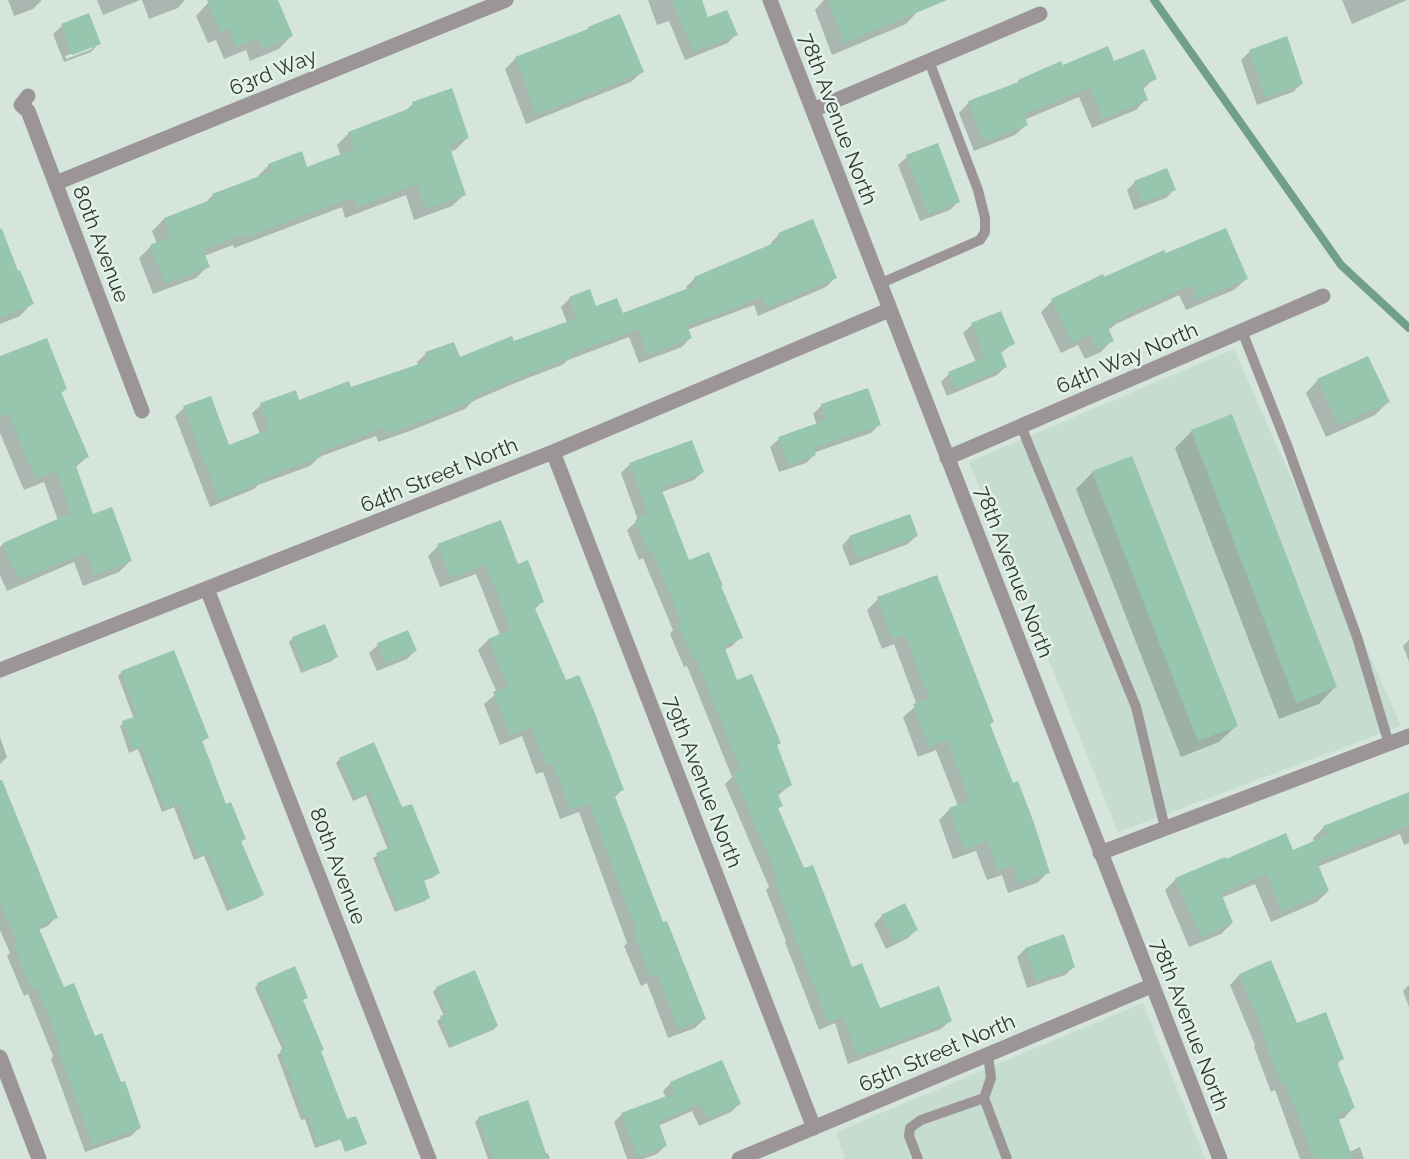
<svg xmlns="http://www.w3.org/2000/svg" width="1409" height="1159" font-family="Raleway,sans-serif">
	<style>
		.built { fill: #c5dccf }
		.shadow { fill: #0003; fill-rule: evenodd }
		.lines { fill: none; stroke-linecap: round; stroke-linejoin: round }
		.stream { stroke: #719f87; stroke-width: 8 }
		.building { fill: #96c6ad }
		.service { stroke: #9c9598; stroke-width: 10 }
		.minor { stroke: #9c9598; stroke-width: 15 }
		.tertiary { stroke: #9c9598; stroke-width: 15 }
		.labels { text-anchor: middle; stroke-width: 5; stroke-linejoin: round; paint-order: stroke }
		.street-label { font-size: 21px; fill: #303733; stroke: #e2f2e9 }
	</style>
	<rect width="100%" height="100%" fill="#d5e5dc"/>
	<path class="built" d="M1234,349L1401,726L1118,832L969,462Z
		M1143,1003L1205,1159H845L836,1132Z"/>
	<path class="shadow" d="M8,0H41V1L33,9L14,16Z
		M97,0H140L103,15Z
		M142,0H185L178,8L149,19Z
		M215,0H276L291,36L279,49L250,61L246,50L224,59L216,40L208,43L196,16L208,3Z
		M648,0H700L707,19L736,34L728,43L685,60L669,21L657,25Z
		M824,0H914L918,11L906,24L832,55L815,10Z
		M1342,0H1407L1352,24Z
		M89,15L99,43L91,52L64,62L53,34L62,26ZM92,46V49L66,59L65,56Z
		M589,28L642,72L631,82L526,124L505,69L516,58L586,31Z
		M1250,51L1302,83L1293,92L1257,105L1241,60Z
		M1113,63L1155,78L1142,90L1146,99L1136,110L1092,128L1079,97L1024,120L1026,125L1015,135L974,151L959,113L969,102L1015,85L1019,81L1062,67Z
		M413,104L467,138L455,150L450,152L464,195L452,206L414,220L406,195L345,218L342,207L234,248L233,245L204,256L208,266L196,278L153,294L139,258L151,246L157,244L152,231L164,219L204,204L213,195L257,177L269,165L307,169L341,156L337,145L349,133L404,112Z
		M907,157L958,202L950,210L920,221L898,165Z
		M1135,182L1174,190L1166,198L1134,210L1127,190Z
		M0,229L17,273L32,303L20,316L0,324Z
		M779,234L835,278L826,287L758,316L754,305L687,330L690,338L682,347L639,363L629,337L568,360L562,365L520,381L473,401L465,409L410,431L378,442L376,436L319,457L310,466L258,485L254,489L210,507L175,416L184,408L229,447L260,434L252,413L261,405L298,402L351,389L418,366L417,362L426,354L459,359L513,343L567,323L561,307L570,298L622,315L687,290L686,287L695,278L772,245L771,243Z
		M1165,255L1246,279L1234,290L1186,310L1179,295L1116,324L1107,331L1112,340L1101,352L1085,359L1078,345L1061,353L1041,312L1052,301Z
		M1000,313L1013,343L1000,354L1006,366L997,375L947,396L941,382L949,374L976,362L963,333L972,325Z
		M0,358L66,389L60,394L87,457L75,468L92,516L131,560L119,572L83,586L74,562L7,591L0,575V547L3,544L58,520L44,482L24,490L0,433Z
		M1318,380L1388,402L1375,415L1326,437L1306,393Z
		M822,405L879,425L871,433L813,453L814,455L806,463L779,472L770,447L779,439L817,425L813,414Z
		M1192,431L1335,687L1319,704L1279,719L1175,448Z
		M691,442L703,472L694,480L662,492L688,562L720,587L741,637L732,646L724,650L736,682L779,743L776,747L791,785L777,796L781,806L777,810L851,969L880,1010L950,1021L941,1029L848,1064L835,1023L819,1030L785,942L786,941L766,890L769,887L725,784L732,777L687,666L684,667L670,634L673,630L643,558L639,560L627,530L638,520L621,473L629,465Z
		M1093,472L1236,726L1219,742L1181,757L1076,489Z
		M916,536L908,544L850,566L842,546L850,537Z
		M438,546L517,566L542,602L534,610L565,682L622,790L614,798L662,924L705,1018L695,1028L668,1038L647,983L641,986L624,946L627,943L579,812L560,819L543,772L536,774L522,736L500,745L484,704L497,693L478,650L488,640L500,635L476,574L440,587L428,556Z
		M878,599L992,722L989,725L1048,872L1037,883L1008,893L1002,875L987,880L976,851L953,859L939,820L950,809L958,806L936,750L918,757L903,717L917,705L894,644L882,649L867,610Z
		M408,632L415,651L407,659L377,671L369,653L378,645Z
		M293,638L336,657L332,661L301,673L289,642Z
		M1409,640V662L1403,646Z
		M122,672L207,738L201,742L226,805L244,839L240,843L262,894L259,898L227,911L204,856L194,860L174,807L162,812L138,749L129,753L120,726L123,723L134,719L118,676Z
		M0,737L7,757L0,764Z
		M340,759L401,809L438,873L434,877L423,881L428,897L425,901L395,912L373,858L388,850L366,795L353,801L336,763Z
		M0,780L56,917L48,926L38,930L63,989L94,1038L139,1128L131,1136L85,1152L51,1059L53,1056L28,994L24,996L7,956L10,953L0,930Z
		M1409,794V843L1404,845L1400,834L1317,867L1328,891L1317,902L1271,922L1255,884L1221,898L1232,923L1221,934L1189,947L1165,890L1176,879L1225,861L1292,852L1314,842L1313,838L1324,827Z
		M882,916L916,930L908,938L886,949L874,924Z
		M1025,949L1074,967L1065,975L1027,988L1017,957Z
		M1239,975L1296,1025L1342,1059L1337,1064L1353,1108L1344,1118L1337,1120L1349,1152L1360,1147L1364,1159H1300L1275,1090L1271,1092L1254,1047L1255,1045L1230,985Z
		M258,984L306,997L302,1001L347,1137L315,1148L305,1119L301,1120L277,1055L283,1051L255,988Z
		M1409,985V1007L1403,991Z
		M437,988L497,1026L493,1030L449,1048L437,1021L444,1016L433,992Z
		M671,1083L739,1104L731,1112L699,1126L692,1111L658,1126L665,1146L657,1154L643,1159H627L614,1122L622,1114L666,1098L663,1091Z
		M479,1118L545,1154L548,1153L550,1159H488L475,1122Z"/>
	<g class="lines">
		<path class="stream" d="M1154,0L1341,265L1409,328"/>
	</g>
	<path class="building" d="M207,0H278L293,36L263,49L258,38L237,47L229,28L220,32Z
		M672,0H702L708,17L727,10L738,35L694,52Z
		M828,0H947L844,43Z
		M89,13L101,44L72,55L61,24Z
		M620,14L644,72L536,115L515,57L588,29V27Z
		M1287,36L1303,84L1265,98L1249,50Z
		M1108,46L1114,61L1144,49L1157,79L1142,85L1148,100L1102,119L1090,87L1024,115L1028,125L984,142L968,101L1019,82L1018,80L1061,61L1063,65Z
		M452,88L469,138L449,145L466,195L426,209L417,184L357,207L354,197L246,237L245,234L203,250L210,267L165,284L150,245L170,237L164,218L213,199L212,194L271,172L268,164L302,151L307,167L354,149L348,132L413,107L412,102Z
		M938,143L960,202L928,214L906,155Z
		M1167,168L1176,190L1143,203L1134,181Z
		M813,219L837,278L767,308L762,297L687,326L692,338L648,355L638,329L571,354L573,357L527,374V375L474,396L476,400L420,422L386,434L384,428L319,452L321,457L264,478L265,481L219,499L183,406L211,396L229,445L269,429L260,403L296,390L299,400L349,381L351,387L428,361L425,352L454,342L460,357L512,336L514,341L577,318L569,297L590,289L596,306L617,298L623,313L697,285L694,277L781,240L778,233Z
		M1226,228L1248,279L1197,300L1191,285L1123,316L1124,318L1107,326L1114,341L1097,349L1090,334L1072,343L1051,299L1103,274L1104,277L1164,250L1166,253Z
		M0,229H2L18,271L20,270L34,304L0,318Z
		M1001,311L1015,344L1000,350L1007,367L955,389L948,372L985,357L971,323Z
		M47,338L67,389L61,392L89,457L75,463L93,514L112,507L132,561L94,575L86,552L19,580L3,543L71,513L56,471L36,479L8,413L0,416V356Z
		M1368,356L1390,402L1339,425L1317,379Z
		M868,388L881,425L813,448L816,455L788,465L778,437L826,420L821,404Z
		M1232,414L1337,687L1296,703L1191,430Z
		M692,440L704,472L661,488L689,560L709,552L723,586H721L743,638L724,646L737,680L752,674L781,743L777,745L792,785L777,792L783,806L778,808L804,868L813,865L852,967L862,963L880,1008L939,986L952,1021L857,1056L843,1016L828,1022L793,932H794L774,880L778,878L733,774L741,770L696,658L693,659L677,624L681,622L652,551L648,552L635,520L648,514L629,463Z
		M1132,456L1238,726L1198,741L1092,471Z
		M910,514L918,536L858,559L849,536Z
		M501,520L518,564L528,560L544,602L534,606L566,680L579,675L594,711L624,790L614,794L663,922L667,921L706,1019L678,1029L657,974L651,977L634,934L637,933L589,803L570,810L553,763L546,765L532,727L510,736L493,692L508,686L488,639L511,629L486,565L450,578L437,544Z
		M937,575L994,722L990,724L1013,783L1018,781L1034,823L1050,873L1019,883L1013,865L998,871L987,841L964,850L949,808L970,800L947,740L929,747L913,704L929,698L905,635L893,639L877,597Z
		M325,624L338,657L304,670L292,637Z
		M408,630L417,651L386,664L377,643Z
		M174,650L209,738L202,740L226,804L231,802L246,839L241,841L264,895L231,908L208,854L198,857L178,804L165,809L141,747L133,750L122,721L137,716L121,671Z
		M374,742L402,807L412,804L440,873L424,880L430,898L398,910L376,853L391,847L370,792L356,798L339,758Z
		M0,780H2L58,918L38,926L64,987L74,983L95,1036L102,1033L121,1082L125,1081L141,1128L93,1145L58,1050L61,1048L37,987L32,989L14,947L18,945L0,902Z
		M1409,792V825L1317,862L1329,891L1282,912L1266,874L1221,893L1233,923L1201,937L1175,878L1225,857L1226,859L1286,833L1293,850L1327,835L1323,826Z
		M905,903L918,930L895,942L881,915Z
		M1064,934L1075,967L1036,981L1025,948Z
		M1271,960L1297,1023L1326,1012L1344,1059L1337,1062L1355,1108L1337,1114L1353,1159H1314L1285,1082L1281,1083L1263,1036L1265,1035L1239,974Z
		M295,966L308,998L303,1000L324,1050L321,1051L347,1119L356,1116L367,1144L345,1152L340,1138L319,1146L308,1116L305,1117L280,1050L286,1048L257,983Z
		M475,970L498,1026L453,1046L440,1016L448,1013L436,987Z
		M722,1060L741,1104L707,1119L700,1104L658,1122L667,1146L637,1157L621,1113L675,1093L670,1082Z
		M528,1100L548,1159H493L478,1117Z"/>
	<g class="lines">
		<path class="service" d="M879,284L980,240L985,232V218L978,190L929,61
			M1242,331L1287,445L1357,637L1389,744
			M1021,426L1136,707L1165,828
			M988,1055L991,1078L984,1098L1007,1159
			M918,1159L909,1136L910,1128L921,1120L984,1098"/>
		<path class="minor" d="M28,96L21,105L28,111L142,411
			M813,110L1040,14
			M56,183L506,0
			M553,452L814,1128
			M947,458L1323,296
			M207,589L429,1159
			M0,670L553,452L889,310
			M1100,853L1409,736
			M0,1057L39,1159
			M739,1159L1151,986"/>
		<path class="tertiary" d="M770,0L1220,1159"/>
	</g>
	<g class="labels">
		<g class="street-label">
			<text transform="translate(273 72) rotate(-22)" y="7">63rd Way</text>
			<text transform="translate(838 119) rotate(69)" y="7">78th Avenue North</text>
			<text transform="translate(101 244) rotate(69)" y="7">80th Avenue</text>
			<text transform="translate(1127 358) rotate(-23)" y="7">64th Way North</text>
			<text transform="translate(439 475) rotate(-22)" y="7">64th Street North</text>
			<text transform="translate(1014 572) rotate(69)" y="7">78th Avenue North</text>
			<text transform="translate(703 782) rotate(69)" y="7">79th Avenue North</text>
			<text transform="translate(338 866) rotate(69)" y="7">80th Avenue</text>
			<text transform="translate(1190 1025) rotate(69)" y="7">78th Avenue North</text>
			<text transform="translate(937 1053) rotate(-23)" y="7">65th Street North</text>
		</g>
	</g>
</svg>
